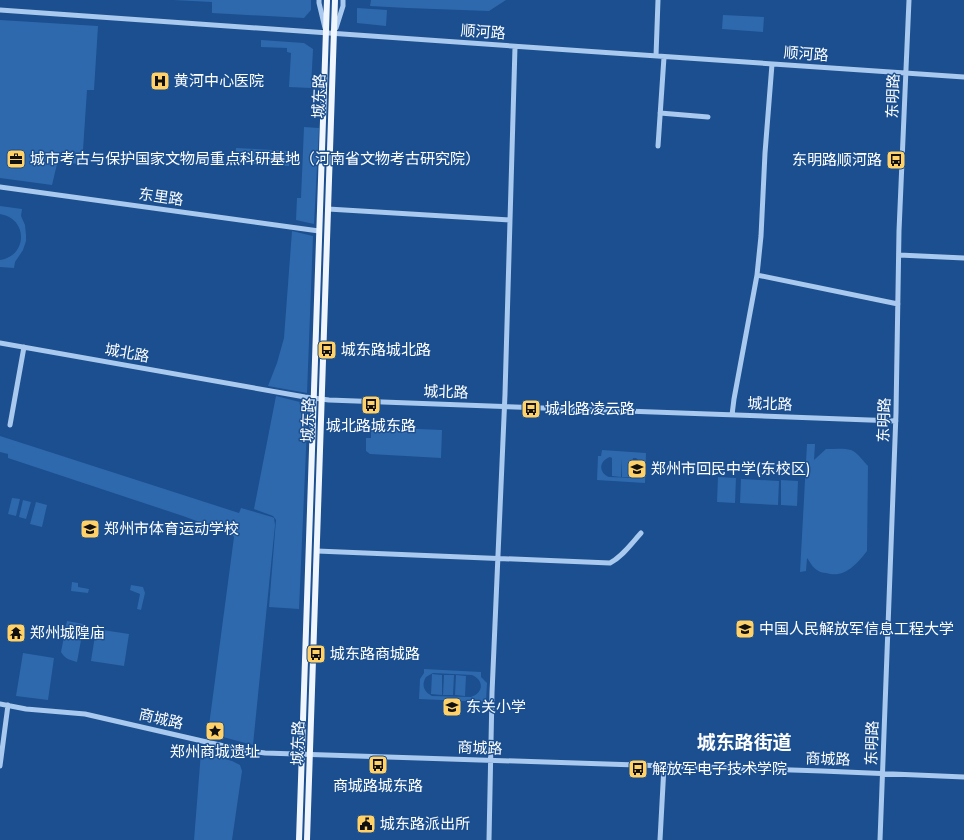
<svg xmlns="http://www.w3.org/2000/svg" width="964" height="840" font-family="Jost,'Noto Sans SC',sans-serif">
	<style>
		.green { fill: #2e69ad; fill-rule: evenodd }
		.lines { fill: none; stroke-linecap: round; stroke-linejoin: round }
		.minor { stroke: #a9c9ee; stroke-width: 5 }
		.major { stroke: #f0f6ff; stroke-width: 6 }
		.labels { text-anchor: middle; stroke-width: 3; stroke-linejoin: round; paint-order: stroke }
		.street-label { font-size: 15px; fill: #fff; stroke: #1b4f8f }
		.poi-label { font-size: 15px; fill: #fff; stroke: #1b4f8f; text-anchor: start }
		.district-label { font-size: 19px; font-weight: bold; fill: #fff; stroke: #1b4f8f }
	</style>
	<rect width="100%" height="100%" fill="#1b4f8f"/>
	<path class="green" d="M173,0H311V10L304,18L212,13V2Z
		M371,0H506L489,11L407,8L370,6Z
		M357,8L387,10L386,26L357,23Z
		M723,15L764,17L763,32L722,29Z
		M0,20L98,26L94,90H87L82,165L58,160L52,185L0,178Z
		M261,40L304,43L313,49L311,88L289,87L291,53L287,52V48L261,47Z
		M304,127L319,128L314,224L296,220L297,198H301Z
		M236,148L290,151L289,166L235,163Z
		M0,206L22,209L21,216L25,225L26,235V241L23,250L15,262L14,268L0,267V260C28,256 28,218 0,214Z
		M292,231L313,236L307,393L268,386L277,363L284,338Z
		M276,396L308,404L299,609L269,607L276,520L273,516L254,509Z
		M371,427L442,430L441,458L370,454L366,451V438H371Z
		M0,436L239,513L241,508L272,517L274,518L275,525L253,745L208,733L234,537L232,534L183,516L8,458V454L0,452Z
		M807,444H815L814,460L826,449C834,449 844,448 851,450C858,453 863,461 868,466L867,551C857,564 844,579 826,573C823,573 819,572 817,570C813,568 810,562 807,558L806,571L800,572Z
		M602,450L646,453L645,483L597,480L598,456H601ZM610,457L612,458V476L621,477L622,458V477H631L633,458H636C644,464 644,473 635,478L609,477C598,472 599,461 610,457Z
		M718,477L736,478L735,503L717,502Z
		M741,479L779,481L778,505L740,503Z
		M781,480L798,481L797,506L781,505Z
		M12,498L20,499L16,516L8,514Z
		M23,500L31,502L26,519L19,517Z
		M36,502L47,505L42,527L30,524Z
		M72,582L78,583V587L89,589L88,593L71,591Z
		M131,585L143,587L145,593L141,610L137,609L140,594L130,590Z
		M67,621L84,624L77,662C70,660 65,659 61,652Z
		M96,629L129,634L124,666L91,661Z
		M23,653L54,658L48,700L16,696Z
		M424,669L481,672V677L487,683L486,702L419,699L420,679L424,673ZM433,673L472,675C484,680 484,693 471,697L432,696C424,692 421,685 426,677Z
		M432,674L442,675V695L431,694Z
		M444,675H454L453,695H443Z
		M456,675L466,676L465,696L455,695Z
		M201,752L232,761L240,765L242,771L232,840H194Z"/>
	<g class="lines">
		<path class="minor" d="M319,0V3L325,28
			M0,10L584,51L964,77
			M336,28L343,6V0
			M656,56L658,0
			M660,113L708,117
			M658,146L664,57
			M0,187L319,231
			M328,209L510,220
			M899,255L964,258
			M757,275L898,304
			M0,343L305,397L329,400L896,421
			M732,415L734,399L757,275L761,236L765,153L772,64
			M10,425L24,347
			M317,551L610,563C623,556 631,544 641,533
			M0,704L26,709L85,714L237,749L265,753L822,771L964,777
			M0,766L8,705
			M489,840L492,693L505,394L515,47
			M660,840L664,766
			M880,840L896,413L899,231L909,0"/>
		<path class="major" d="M299,840L327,0
			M307,840L335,0"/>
	</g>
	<defs>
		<symbol id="hospital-square" viewBox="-11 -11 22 22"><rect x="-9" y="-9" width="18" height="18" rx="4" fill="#ffd166" stroke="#1b4f8f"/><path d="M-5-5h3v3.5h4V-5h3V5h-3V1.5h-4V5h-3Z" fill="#111"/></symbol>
		<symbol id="office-square" viewBox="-11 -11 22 22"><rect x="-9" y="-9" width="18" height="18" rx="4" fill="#ffd166" stroke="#1b4f8f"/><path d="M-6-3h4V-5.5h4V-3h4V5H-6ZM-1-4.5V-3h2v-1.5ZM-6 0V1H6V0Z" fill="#111"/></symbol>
		<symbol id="bus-square" viewBox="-11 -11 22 22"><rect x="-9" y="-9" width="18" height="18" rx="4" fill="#ffd166" stroke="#1b4f8f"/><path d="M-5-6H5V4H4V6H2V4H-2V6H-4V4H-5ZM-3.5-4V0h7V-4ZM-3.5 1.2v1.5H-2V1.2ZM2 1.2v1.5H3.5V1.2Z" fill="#111"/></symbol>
		<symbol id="school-square" viewBox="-11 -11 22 22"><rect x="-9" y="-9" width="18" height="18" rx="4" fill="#ffd166" stroke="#1b4f8f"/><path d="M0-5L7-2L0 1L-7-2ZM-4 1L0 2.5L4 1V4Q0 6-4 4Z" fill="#111"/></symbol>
		<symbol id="university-square" viewBox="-11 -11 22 22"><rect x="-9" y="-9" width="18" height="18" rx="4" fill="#ffd166" stroke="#1b4f8f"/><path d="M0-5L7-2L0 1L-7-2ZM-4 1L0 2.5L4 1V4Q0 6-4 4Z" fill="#111"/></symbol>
		<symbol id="temple-square" viewBox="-11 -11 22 22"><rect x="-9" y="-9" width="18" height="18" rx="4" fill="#ffd166" stroke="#1b4f8f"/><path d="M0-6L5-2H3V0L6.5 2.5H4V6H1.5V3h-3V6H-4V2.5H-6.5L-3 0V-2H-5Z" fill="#111"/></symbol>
		<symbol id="sight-square" viewBox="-11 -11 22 22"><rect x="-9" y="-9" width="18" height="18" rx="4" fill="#ffd166" stroke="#1b4f8f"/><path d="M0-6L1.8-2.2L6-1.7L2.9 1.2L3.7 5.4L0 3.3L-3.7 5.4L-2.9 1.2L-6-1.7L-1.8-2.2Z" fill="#111"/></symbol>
		<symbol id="civic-square" viewBox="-11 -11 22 22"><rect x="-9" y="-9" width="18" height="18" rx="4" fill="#ffd166" stroke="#1b4f8f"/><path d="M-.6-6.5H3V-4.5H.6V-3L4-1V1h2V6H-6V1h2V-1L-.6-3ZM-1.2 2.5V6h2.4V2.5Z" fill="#111"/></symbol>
	</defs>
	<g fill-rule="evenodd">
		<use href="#hospital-square" x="149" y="70" width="22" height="22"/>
		<use href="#office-square" x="5" y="148" width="22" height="22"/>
		<use href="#bus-square" x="885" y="149" width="22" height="22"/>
		<use href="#bus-square" x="316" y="339" width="22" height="22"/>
		<use href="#bus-square" x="360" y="394" width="22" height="22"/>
		<use href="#bus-square" x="520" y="398" width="22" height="22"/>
		<use href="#school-square" x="626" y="458" width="22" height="22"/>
		<use href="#school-square" x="79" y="518" width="22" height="22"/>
		<use href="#university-square" x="734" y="618" width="22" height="22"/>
		<use href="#temple-square" x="5" y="622" width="22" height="22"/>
		<use href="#bus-square" x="305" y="643" width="22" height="22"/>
		<use href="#school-square" x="441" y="696" width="22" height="22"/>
		<use href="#sight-square" x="204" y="720" width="22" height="22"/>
		<use href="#bus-square" x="367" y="754" width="22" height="22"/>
		<use href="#bus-square" x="627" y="758" width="22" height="22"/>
		<use href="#civic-square" x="355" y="813" width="22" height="22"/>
	</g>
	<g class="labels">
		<g class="street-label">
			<text transform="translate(483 32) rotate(4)" y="5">顺河路</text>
			<text transform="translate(806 54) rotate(4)" y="5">顺河路</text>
			<text transform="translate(319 96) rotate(-88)" y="5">城东路</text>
			<text transform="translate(893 96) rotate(-88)" y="5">东明路</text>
			<text transform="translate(161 197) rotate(8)" y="5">东里路</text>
			<text transform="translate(127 353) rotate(10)" y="5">城北路</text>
			<text transform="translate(446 392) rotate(2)" y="5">城北路</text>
			<text transform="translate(770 404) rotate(2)" y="5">城北路</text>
			<text transform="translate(308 420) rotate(-88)" y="5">城东路</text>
			<text transform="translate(884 420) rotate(-88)" y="5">东明路</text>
			<text transform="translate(161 719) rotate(13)" y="5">商城路</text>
			<text transform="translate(298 743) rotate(-88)" y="5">城东路</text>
			<text transform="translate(872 743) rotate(-88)" y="5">东明路</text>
			<text transform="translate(480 748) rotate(2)" y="5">商城路</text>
			<text transform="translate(828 759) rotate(2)" y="5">商城路</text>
		</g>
		<g class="poi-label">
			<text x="174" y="86">黄河中心医院</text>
			<text x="30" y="164">城市考古与保护国家文物局重点科研基地（河南省文物考古研究院）</text>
			<text x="882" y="165" text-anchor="end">东明路顺河路</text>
			<text x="341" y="355">城东路城北路</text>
			<text x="545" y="414">城北路凌云路</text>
			<text x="371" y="431" text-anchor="middle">城北路城东路</text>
			<text x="651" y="474">郑州市回民中学(东校区)</text>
			<text x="104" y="534">郑州市体育运动学校</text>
			<text x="759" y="634">中国人民解放军信息工程大学</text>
			<text x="30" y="638">郑州城隍庙</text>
			<text x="330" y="659">城东路商城路</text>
			<text x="466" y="712">东关小学</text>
			<text x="215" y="757" text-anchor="middle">郑州商城遗址</text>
			<text x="652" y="774">解放军电子技术学院</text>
			<text x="378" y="791" text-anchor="middle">商城路城东路</text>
			<text x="380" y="829">城东路派出所</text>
		</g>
		<g class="district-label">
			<text x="744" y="749">城东路街道</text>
		</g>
	</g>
</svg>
